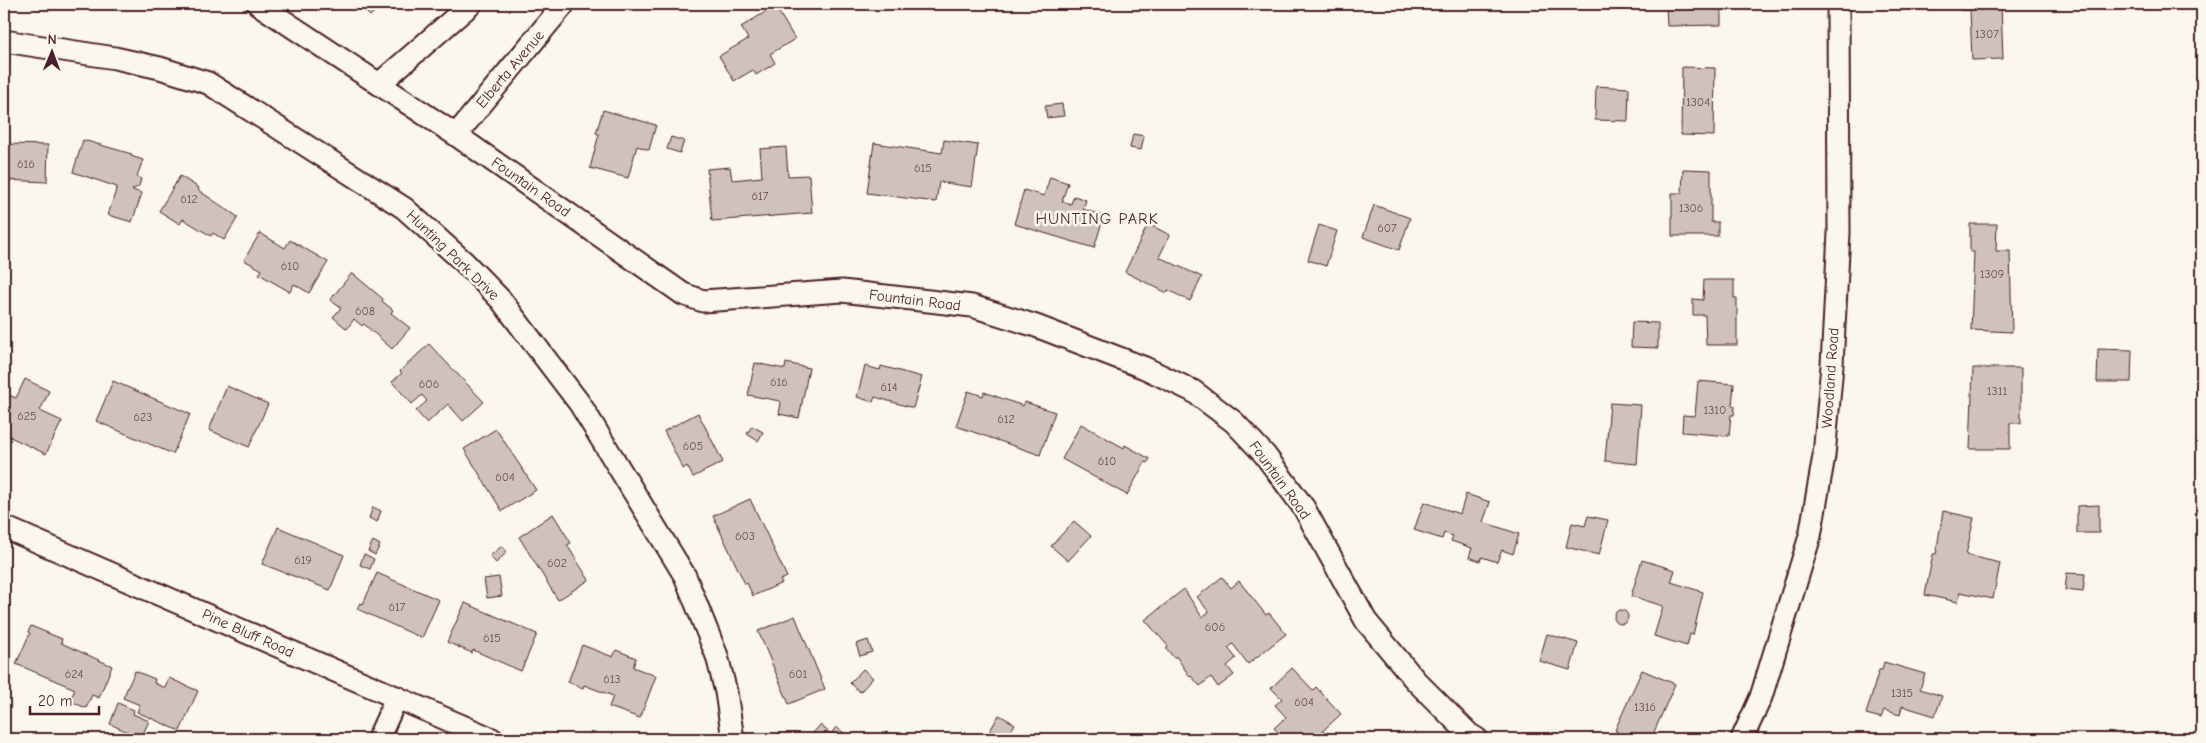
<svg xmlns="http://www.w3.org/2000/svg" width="2206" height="743" font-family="'Comic Neue',sans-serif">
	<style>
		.building { fill: #cfc2bc; stroke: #4a1f2b }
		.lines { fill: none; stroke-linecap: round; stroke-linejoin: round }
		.street-casing { stroke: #4a1f2b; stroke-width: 25 }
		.street { stroke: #fbf7ec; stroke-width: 21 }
		.labels { text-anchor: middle; stroke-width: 5; stroke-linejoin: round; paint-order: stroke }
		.number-label { font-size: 12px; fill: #6b484f }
		.street-label { font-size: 15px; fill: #4a1f2b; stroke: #fbf7ec }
		.neighbourhood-label { font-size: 16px; letter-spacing: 1px; fill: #4a1f2b; stroke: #fbf7ec }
	</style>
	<rect width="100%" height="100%" fill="#fbf7ec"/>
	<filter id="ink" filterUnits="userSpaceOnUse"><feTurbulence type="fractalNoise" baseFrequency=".02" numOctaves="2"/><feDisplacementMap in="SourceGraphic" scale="10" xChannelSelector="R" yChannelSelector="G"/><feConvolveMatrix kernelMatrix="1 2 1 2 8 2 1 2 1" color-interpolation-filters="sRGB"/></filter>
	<g filter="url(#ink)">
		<path class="building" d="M358,4H383L370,16Z
			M1666,4H1721V25L1667,26Z
			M1960,4H2001L2003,59L1972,60L1970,10H1960Z
			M775,6L795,39L770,54L775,63L756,75L753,70L734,81L719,56L748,39L741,27Z
			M1682,67L1715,68L1714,136L1681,135Z
			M1596,86L1629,88L1628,121L1595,120Z
			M1062,104L1064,116L1047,118L1045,106Z
			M603,110L656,125L649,150L637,146L628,178L590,168L599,134L596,133Z
			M1133,134L1144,136L1141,150L1130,148Z
			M671,137L684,141L680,153L667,149Z
			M83,140L132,154L131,156L143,160L137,176L141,179L139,186L132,190L142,193L132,222L108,215L117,187L73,172Z
			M944,140L978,145L972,187L939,182L936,202L867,193L874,143L942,153Z
			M7,144L48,145L47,182L4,180V147H7Z
			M786,147L788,176L809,175L812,213L712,221L707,169L730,167L732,180L762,177L760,149Z
			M1683,169L1711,170V222H1718V236H1672V193H1682Z
			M180,176L199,188L198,190L238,217L224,240L213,233L211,236L183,219L180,224L159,211Z
			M1050,177L1068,183L1062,201L1071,204L1074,196L1086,200L1083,209L1104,216L1094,248L1014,224L1024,190L1044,196Z
			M1374,205L1410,218L1399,250L1363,237Z
			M1148,224L1170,235L1159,257L1202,277L1190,301L1168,290L1167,293L1125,272Z
			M1970,224H1997L1996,251H2010L2012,332L1971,330L1974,252H1970Z
			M1319,225L1337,231L1326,266L1308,260Z
			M260,233L285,248L290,240L328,262L309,293L294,284L290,292L259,274L262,270L244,260Z
			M352,273L383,299L382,301L393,310L391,313L410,328L392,349L364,324L362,326L354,319L347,329L333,317L341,308L330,300Z
			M1704,280H1734V298H1737V345H1706L1705,315H1693V299L1703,300Z
			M1632,322L1658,323V348L1631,347Z
			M429,344L484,402L463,421L448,404L427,423L416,411L427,401L422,395L412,404L392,382L402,373L400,371Z
			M2098,349L2132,350L2131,382H2097Z
			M755,363L785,369L786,363L809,368L799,418L779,414L781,403L780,401L748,395Z
			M865,366L880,370L881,366L922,377L913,408L875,397L873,402L857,397Z
			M1973,368H2021V423H2010V449H1970Z
			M25,379L49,391L40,411L62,421L46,454L4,434V393L16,398Z
			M113,381L190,414L173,454L96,421Z
			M1698,381L1734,384L1732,406H1735L1734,415H1731L1729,436L1682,432L1683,415L1695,416Z
			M227,386L268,404L249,447L209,430Z
			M968,391L983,396L984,392L1023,406L1025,402L1055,412L1040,455L956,426Z
			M1610,403L1641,405L1637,464L1605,461Z
			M698,413L723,462L693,477L687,466L683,469L664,431Z
			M1081,424L1124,448L1125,445L1150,459L1147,463L1145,462L1127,495L1062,459Z
			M752,426L763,432L758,441L747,434Z
			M496,429L536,490L502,511L464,449Z
			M1466,494L1490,502L1483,522L1519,534L1513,554L1502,550L1497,562L1482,557L1480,561L1469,557L1472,548L1451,541L1453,536L1444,533L1442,539L1414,530L1424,502L1460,514Z
			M750,499L787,577L780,580L782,583L753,596L747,583L745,584L713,516Z
			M2099,505V533H2077V506Z
			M373,507L381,511L377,522L369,518Z
			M1943,511L1974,518L1966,555L2000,563L1993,599L1960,592L1958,602L1925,595L1933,554H1936Z
			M553,514L571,543L567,545L589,580L558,600L519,537Z
			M1588,516L1608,520L1599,555L1566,547L1572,523L1585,526Z
			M1074,521L1091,536L1068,561L1051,546Z
			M278,527L344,555L330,590L262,564Z
			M373,541L380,545L375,555L368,551Z
			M502,546L507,552L496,563L490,556Z
			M364,554L374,559L370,569L360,565Z
			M1642,560L1675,570L1671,582L1703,592L1693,635L1690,634L1687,646L1654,636L1663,606L1631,596Z
			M377,573L439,600L422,638L357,609L360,603L363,604Z
			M2067,573L2085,574L2083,592L2065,590Z
			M499,577L502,596L487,598L484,579Z
			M1222,577L1231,588L1239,581L1266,615L1269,613L1286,634L1248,664L1233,644L1228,648L1236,658L1227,666L1234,675L1218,687L1211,677L1200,686L1191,676L1190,677L1176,656L1174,658L1166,648L1168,646L1145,620L1184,589L1202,617L1209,612L1197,597Z
			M465,603L537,634L521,671L473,650L472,653L447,642Z
			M1614 617a7 7 0 1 1 14 0a7 7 0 1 1-14 0Z
			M795,616L825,689L789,704L758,631Z
			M31,626L62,639L61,643L112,666L99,698L92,695L86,708L70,701L75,689L16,664L30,633L28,632Z
			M1547,634L1578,643L1570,670L1539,661Z
			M868,640L872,652L860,656L856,644Z
			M582,645L613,657L616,650L636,658L633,667L656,676L640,718L609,707L613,696L584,685L583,688L568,682Z
			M1884,662L1925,674L1920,689L1942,696L1935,716L1902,706L1900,715L1884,710L1881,718L1866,714L1879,670H1882Z
			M1292,668L1313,690L1316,687L1341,714L1314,739H1285L1274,728L1286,717L1275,705L1282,699L1271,688Z
			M863,669L873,678L860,692L850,683Z
			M1642,670L1675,684L1651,739H1613L1617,731L1615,730Z
			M135,671L155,679L154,683L165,688L169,678L198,691L180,731L137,712L140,705L123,698Z
			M118,703L134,710L133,714L149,721L141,738L110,724Z
			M999,715L1015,724L1006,739H993L987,736Z
			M820,725L831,734L836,727L852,739H808Z"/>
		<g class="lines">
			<defs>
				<path id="street" d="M258,4L456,135L683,294L703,301L842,291L972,306L1036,326L1145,368L1193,391L1234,422L1265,455L1304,508L1366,621L1416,681L1469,734L1477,739
					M4,41L115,58L160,68L208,83L404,208L464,262L501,300L580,404L685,576L717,656L726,692L733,739
					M379,84L471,4
					M456,135L564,4
					M4,527L492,739
					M378,739L397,697
					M1742,739L1761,697L1810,536L1824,456L1832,365L1839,233L1838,4"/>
			</defs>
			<use href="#street" class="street-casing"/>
			<use href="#street" class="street"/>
		</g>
	</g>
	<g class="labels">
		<g class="number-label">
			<text x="1987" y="38">1307</text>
			<text x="1698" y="106">1304</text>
			<text x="26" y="168">616</text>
			<text x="923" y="172">615</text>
			<text x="760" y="200">617</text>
			<text x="189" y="203">612</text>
			<text x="1691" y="212">1306</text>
			<text x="1387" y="232">607</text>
			<text x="290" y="270">610</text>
			<text x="1992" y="278">1309</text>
			<text x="365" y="315">608</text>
			<text x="779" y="386">616</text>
			<text x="429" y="388">606</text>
			<text x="889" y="391">614</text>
			<text x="1997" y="395">1311</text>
			<text x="1715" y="414">1310</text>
			<text x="27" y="420">625</text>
			<text x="143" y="421">623</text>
			<text x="1006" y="423">612</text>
			<text x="693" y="450">605</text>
			<text x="1107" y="465">610</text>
			<text x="505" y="481">604</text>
			<text x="745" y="540">603</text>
			<text x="303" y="564">619</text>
			<text x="557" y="567">602</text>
			<text x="397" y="611">617</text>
			<text x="1215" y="631">606</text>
			<text x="492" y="642">615</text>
			<text x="74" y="678">624</text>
			<text x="798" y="678">601</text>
			<text x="612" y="683">613</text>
			<text x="1902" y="697">1315</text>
			<text x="1304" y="706">604</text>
			<text x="1645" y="711">1316</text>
		</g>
		<g class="street-label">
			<text transform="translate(510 69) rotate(-50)" y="5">Elberta Avenue</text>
			<text transform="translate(531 187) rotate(35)" y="5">Fountain Road</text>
			<text transform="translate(453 255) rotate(44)" y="5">Hunting Park Drive</text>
			<text transform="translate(915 300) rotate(7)" y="5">Fountain Road</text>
			<text transform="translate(1830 378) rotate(-86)" y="5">Woodland Road</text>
			<text transform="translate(1280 480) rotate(54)" y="5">Fountain Road</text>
			<text transform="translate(248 633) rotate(24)" y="5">Pine Bluff Road</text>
		</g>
		<g class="neighbourhood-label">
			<text x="1097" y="224">HUNTING PARK</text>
		</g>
	</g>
	<rect width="2206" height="743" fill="none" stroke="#fbf7ec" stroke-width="20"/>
	<rect x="10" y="10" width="2186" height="723" fill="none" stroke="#4a1f2b" stroke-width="2" filter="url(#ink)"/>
	<g transform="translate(52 52) rotate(1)" stroke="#fbf7ec" stroke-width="4" paint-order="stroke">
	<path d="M0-4L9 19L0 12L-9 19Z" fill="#4a1f2b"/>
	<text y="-8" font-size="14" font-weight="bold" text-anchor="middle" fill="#4a1f2b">N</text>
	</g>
	<path d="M30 706v8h69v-8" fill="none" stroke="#4a1f2b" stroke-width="2.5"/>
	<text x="38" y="706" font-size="15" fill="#4a1f2b" stroke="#fbf7ec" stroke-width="4" paint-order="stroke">20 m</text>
</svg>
